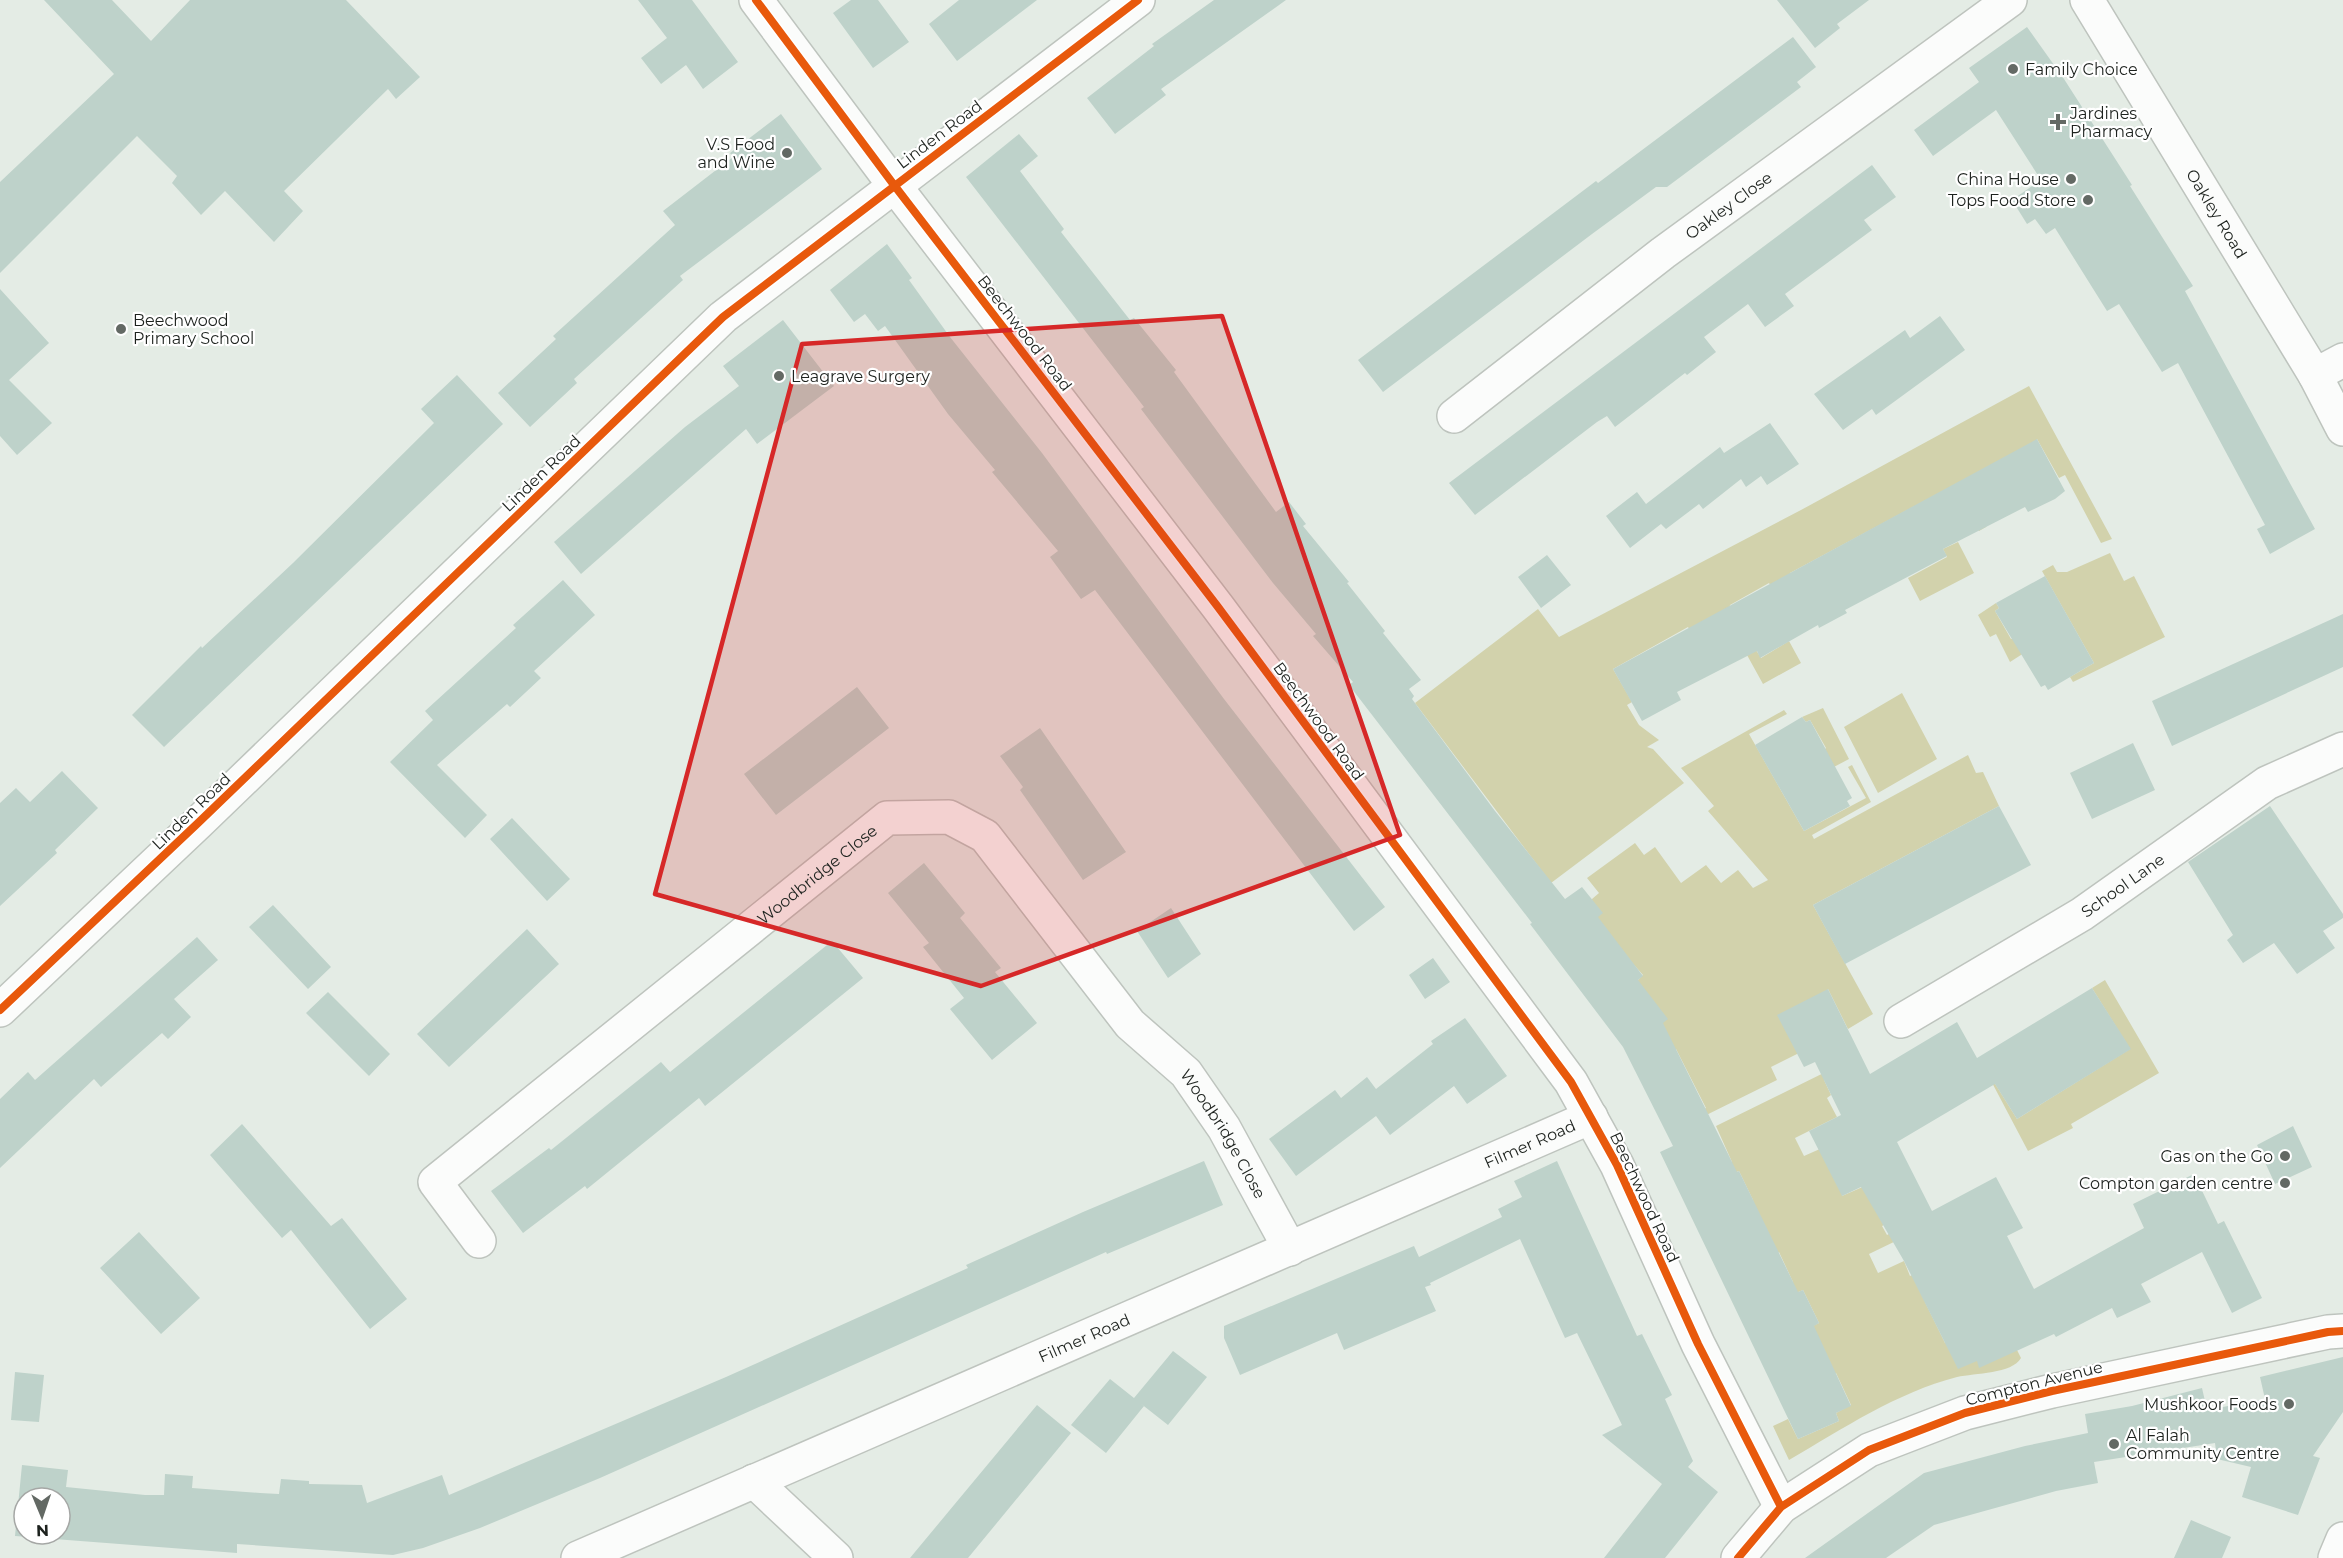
<svg xmlns="http://www.w3.org/2000/svg" width="2343" height="1558" font-family="Montserrat,sans-serif">
	<style>
		.green { fill: #d2d2ac }
		.building { fill: #bed2ca; fill-rule: evenodd }
		.lines { fill: none; stroke-linecap: round; stroke-linejoin: round }
		.minor-casing { stroke: #bec4be; stroke-width: 36 }
		.minor { stroke: #fbfcfb; stroke-width: 33 }
		.cycleway-casing { stroke: #fff; stroke-width: 11 }
		.cycleway { stroke: #e8590c; stroke-width: 8 }
		.marked { fill: #d62828; fill-opacity: 0.2; stroke: #d62828; stroke-width: 4.5; stroke-linejoin: round }
		.poi-dot { fill: #636964; stroke: #fff; stroke-width: 2 }
		.labels { text-anchor: middle; stroke-width: 4.5; stroke-linejoin: round; paint-order: stroke }
		.poi-label { font-size: 16px; fill: #1d221e; stroke: #fff; text-anchor: end }
		.street-label { font-size: 16px; fill: #1d221e; stroke: #fff }
	</style>
	<rect width="100%" height="100%" fill="#e4ece5"/>
	<path class="green" d="M2029,386L2112,539L2101,543L2065,475L2059,478L2037,439L1986,527L1979,531L1954,485L1790,573L1794,582L1775,593L1769,583L1730,605L1714,673L1688,627L1613,669L1632,702L1627,705L1639,725L1659,740L1647,747L1653,749L1684,783L1551,883L1415,703L1538,609L1559,637L1801,510Z
		M1958,542L1974,573L1920,601L1908,578L1947,557L1943,549Z
		M2110,553L2124,581L2134,576L2165,637L2073,682L2070,677L2094,663L2042,571L2053,565L2057,572H2067Z
		M1996,603L1999,608L1995,611L2011,639L2015,638L2024,653L2010,662L1996,634L1990,637L1978,615Z
		M1789,641L1801,663L1763,684L1747,655L1756,650L1761,658Z
		M1902,693L1937,759L1878,793L1844,727Z
		M1823,708L1849,759L1832,768L1823,751L1826,748L1810,720L1806,722L1802,717Z
		M1784,710L1787,714L1749,734L1804,831L1866,798L1848,767L1852,765L1871,802L1812,835L1814,839L1968,755L1976,773L1983,772L1999,806L1813,905L1873,1014L1848,1029L1828,989L1797,1054L1771,1067L1777,1080L1670,1133L1667,1127L1706,1108L1676,1049L1640,1068L1638,980L1643,975L1594,920L1592,899L1599,893L1587,878L1635,843L1644,855L1655,847L1681,883L1706,865L1721,883L1738,870L1753,888L1768,880L1708,811L1714,806L1681,768Z
		M2105,980L2159,1073L2071,1124L2073,1128L2028,1151L1979,1058L2017,1119L2130,1049L2092,988Z
		M1854,1058L1824,1080L1831,1095L1827,1098L1837,1117L1795,1138L1804,1156L1838,1141L1842,1196L1867,1185L1893,1220L1882,1226L1887,1235L1898,1229L1902,1238L1869,1254L1878,1273L1904,1261L1910,1276L1944,1261L1925,1302L1945,1343L2000,1316L2021,1358C2012,1374 1975,1373 1957,1377C1896,1393 1844,1428 1789,1460L1773,1426L1788,1419L1798,1439L1839,1421L1836,1413L1851,1405L1836,1373L1821,1379L1796,1334L1819,1323L1803,1290L1780,1300L1793,1282L1779,1252L1762,1260L1753,1200L1739,1171L1723,1178L1719,1169L1732,1162L1716,1126Z"/>
	<path class="building" d="M44,0H112L151,41L190,0H346L420,77L396,99L388,89L284,191L303,211L274,242L225,191L201,215L172,183L177,176L137,136L0,273V182L114,74Z
		M638,0H692L738,62L703,89L686,65L661,84L641,58L667,38Z
		M851,0H878L909,42L873,68L833,13Z
		M959,0H1037L957,61L929,24Z
		M1214,0H1286L1161,89L1166,95L1115,134L1087,98L1154,46L1152,44Z
		M1777,0H1869L1837,24L1840,28L1815,48Z
		M2027,27L2064,79L2132,185L2130,186L2193,286L2185,291L2315,529L2270,554L2257,529L2265,525L2178,363L2162,372L2119,304L2107,311L2055,228L2046,234L2035,219L2027,224L2012,200L2041,180L1996,110L1933,156L1914,130L1979,82L1969,68Z
		M1793,37L1816,67L1797,82L1801,87L1667,187H1656L1592,234L1383,392L1358,360L1596,181L1598,183Z
		M781,114L822,169L680,276L683,280L574,379L577,383L530,427L498,393L556,339L553,336L675,225L663,211L733,157L730,153Z
		M1019,134L1038,156L1020,171L1064,229L1061,232L1130,320L1134,318L1176,370L1174,372L1276,512L1289,502L1306,524L1303,526L1349,582L1347,583L1385,631L1383,633L1421,680L1409,689L1414,696L1412,699L1495,811L1565,899L1582,887L1603,913L1598,917L1643,976L1638,980L1668,1019L1663,1023L1737,1172L1739,1171L1798,1292L1803,1290L1819,1323L1814,1326L1851,1406L1836,1413L1839,1421L1798,1439L1660,1152L1673,1146L1623,1047L1530,924L1532,923L1349,685L1353,682L1313,636L1316,634L1273,583L1141,409L1144,407L966,177Z
		M1872,165L1896,197L1864,220L1872,230L1785,294L1794,306L1765,327L1748,304L1704,337L1716,352L1687,375L1685,373L1615,427L1607,416L1597,422L1475,515L1449,483Z
		M887,244L912,278L909,280L950,337L1042,453L1224,699L1385,907L1354,931L1095,590L1081,599L1050,557L1058,551L992,472L995,470L948,414L885,326L878,331L865,314L854,322L830,290Z
		M0,289L49,343L9,380L52,423L17,455L0,436Z
		M1940,316L1965,350L1876,415L1872,409L1843,430L1814,394L1905,330L1910,338Z
		M783,320L834,386L757,444L746,429L581,574L554,542L685,427L739,386L723,366Z
		M457,375L503,424L164,747L132,715L201,646L202,648L293,563L434,423L421,409Z
		M1770,423L1799,464L1767,485L1761,476L1746,487L1741,479L1703,509L1699,504L1666,529L1661,524L1630,548L1606,516L1637,492L1646,504L1720,447L1724,453Z
		M2037,439L2065,491L2055,499L2028,512L2025,507L1943,549L1947,556L1845,610L1847,613L1819,628L1818,625L1760,658L1757,651L1677,692L1681,700L1642,721L1613,669Z
		M1547,555L1571,585L1541,608L1518,577Z
		M2045,576L2094,663L2048,690L2045,685L2041,687L1995,611L1999,608L1996,603Z
		M563,580L595,615L534,671L541,678L510,707L507,704L437,765L487,815L465,838L390,762L433,720L425,711L516,628L513,625Z
		M2343,614V667L2172,746L2152,701Z
		M857,687L889,728L776,815L744,774Z
		M1802,717L1806,722L1810,720L1852,798L1847,801L1850,806L1804,831L1755,745Z
		M1040,728L1126,852L1083,880L1020,790L1023,787L1000,756Z
		M2133,743L2155,790L2092,819L2070,773Z
		M62,771L98,808L55,850L57,853L0,906V803L16,788L30,802Z
		M1999,806L2031,865L1845,964L1813,905Z
		M2270,806L2343,914V918L2323,931L2335,948L2297,974L2274,943L2243,963L2227,940L2233,935L2188,862Z
		M512,818L570,879L547,901L490,839Z
		M924,863L965,913L960,918L1001,968L995,972L1037,1023L992,1060L950,1009L964,998L923,947L929,943L888,893Z
		M273,905L331,967L308,989L249,927Z
		M1171,908L1201,954L1168,978L1137,931Z
		M527,929L559,964L449,1067L417,1034Z
		M197,937L218,960L174,999L191,1017L168,1039L162,1033L101,1087L94,1079L0,1168V1099L28,1072L35,1080Z
		M832,941L863,978L705,1106L699,1098L587,1189L585,1186L523,1233L491,1191L549,1148L551,1150L661,1062L670,1072Z
		M1433,958L1450,982L1425,999L1409,975Z
		M2092,988L2131,1049L2017,1119L1995,1084L1897,1142L1932,1211L1996,1177L2023,1228L2007,1236L2034,1289L2144,1228L2133,1204L2194,1174L2218,1224L2224,1221L2262,1298L2232,1313L2202,1252L2141,1284L2151,1302L2117,1318L2112,1308L2056,1337L2054,1334L1979,1368L1977,1361L1958,1369L1904,1261L1861,1187L1842,1196L1809,1131L1841,1115L1815,1062L1804,1067L1777,1015L1828,989L1870,1074L1957,1022L1977,1058Z
		M328,992L390,1054L369,1076L306,1013Z
		M1465,1018L1507,1076L1467,1104L1454,1086L1390,1135L1376,1116L1296,1176L1269,1139L1335,1090L1341,1098L1367,1077L1376,1089L1433,1044L1431,1041Z
		M242,1124L331,1226L342,1218L407,1299L370,1329L291,1230L282,1238L210,1155Z
		M2293,1126L2312,1167L2275,1184L2257,1145Z
		M1204,1161L1223,1205L1107,1254L1106,1252L600,1478L480,1528L423,1548L393,1555L237,1544V1553L15,1536L22,1465L68,1470L66,1487L145,1495H164L165,1474L193,1476L192,1488L260,1493L279,1494L281,1479L309,1481V1484L362,1485L367,1503L442,1475L449,1495L726,1377L968,1268L966,1265L1083,1212ZM24,1498H60V1534H24Z
		M1557,1161L1637,1336L1642,1334L1672,1395L1665,1399L1693,1461L1688,1467L1718,1492L1665,1558H1604L1662,1484L1602,1435L1622,1425L1577,1333L1565,1338L1520,1239L1430,1283L1431,1285L1425,1287L1436,1311L1344,1350L1337,1333L1240,1375L1224,1338V1326L1414,1246L1419,1257L1502,1217L1498,1209L1522,1197L1514,1181Z
		M139,1232L200,1298L161,1334L100,1268Z
		M1173,1351L1207,1377L1168,1425L1140,1403L1144,1406L1106,1453L1071,1425L1110,1379L1134,1398Z
		M2343,1357V1412L2313,1456L2320,1458L2298,1515L2242,1497L2251,1467L2217,1459L2215,1443L2094,1462L2098,1483L2056,1491L1934,1525L1886,1558H1805L1924,1473L2025,1446L2088,1433L2085,1414L2132,1406L2202,1388L2207,1410L2265,1399L2260,1377Z
		M15,1372L44,1375L39,1422L11,1420Z
		M1037,1405L1071,1433L968,1558H910Z
		M2191,1520L2231,1537L2222,1558H2174Z"/>
	<g class="lines">
		<defs>
			<g id="minor">
				<path d="M756,0L894,185L1218,607L1571,1082L1617,1165L1698,1344L1781,1507"/>
				<path id="s1" d="M2087,0L2315,375L2343,429"/>
				<path d="M2315,375L2343,360"/>
				<path id="s2" d="M1454,416L1663,253L2010,0"/>
				<path d="M0,1010L198,823L723,317L1138,0"/>
				<path id="s3" d="M1901,1021L2082,914L2267,783L2343,749"/>
				<path id="s4" d="M479,1241L435,1182L887,818L949,817L985,836L1130,1024L1186,1073L1224,1128L1290,1249"/>
				<path d="M754,1481L836,1558"/>
				<path id="s5" d="M578,1558L1591,1117"/>
				<path d="M1738,1558L1781,1507L1869,1450L1965,1413L2052,1391L2328,1332L2343,1331"/>
				<path d="M2335,1558L2343,1539"/>
			</g>
		</defs>
		<use href="#minor" class="minor-casing"/>
		<use href="#minor" class="minor"/>
		<defs>
			<path id="cycleway" d="M756,0L894,185L1218,607L1571,1082L1617,1165L1698,1344L1781,1507
				M0,1010L198,823L723,317L1138,0
				M1738,1558L1781,1507L1869,1450L1965,1413L2052,1391L2328,1332L2343,1331"/>
		</defs>
		<use href="#cycleway" class="cycleway-casing"/>
		<use href="#cycleway" class="cycleway"/>
	</g>
	<path class="marked" d="M1222,316L1400,835L981,986L655,894L802,344Z"/>
	<g class="poi-dot">
		<circle cx="2013" cy="69" r="6"/>
		<path d="M2055 113h6v6h6v6h-6v6h-6v-6h-6v-6h6z"/>
		<circle cx="787" cy="153" r="6"/>
		<circle cx="2071" cy="179" r="6"/>
		<circle cx="2088" cy="200" r="6"/>
		<circle cx="121" cy="329" r="6"/>
		<circle cx="779" cy="376" r="6"/>
		<circle cx="2285" cy="1156" r="6"/>
		<circle cx="2285" cy="1183" r="6"/>
		<circle cx="2289" cy="1404" r="6"/>
		<circle cx="2114" cy="1444" r="6"/>
	</g>
	<g class="labels">
		<g class="poi-label">
			<text x="2025" y="75" text-anchor="start">Family Choice</text>
			<text x="2070" y="119" text-anchor="start">Jardines<tspan x="2070" dy="18">Pharmacy</tspan></text>
			<text x="775" y="150">V.S Food<tspan x="775" dy="18">and Wine</tspan></text>
			<text x="2059" y="185">China House</text>
			<text x="2076" y="206">Tops Food Store</text>
			<text x="133" y="326" text-anchor="start">Beechwood<tspan x="133" dy="18">Primary School</tspan></text>
			<text x="791" y="382" text-anchor="start">Leagrave Surgery</text>
			<text x="2273" y="1162">Gas on the Go</text>
			<text x="2273" y="1189">Compton garden centre</text>
			<text x="2277" y="1410">Mushkoor Foods</text>
			<text x="2126" y="1441" text-anchor="start">Al Falah<tspan x="2126" dy="18">Community Centre</tspan></text>
		</g>
		<g class="street-label">
			<text transform="translate(939 134) rotate(-37)" y="6">Linden Road</text>
			<text dy="6" stroke="none"><textPath href="#s2" startOffset="346">Oakley Close</textPath></text>
			<text dy="6" stroke="none"><textPath href="#s1" startOffset="250">Oakley Road</textPath></text>
			<text transform="translate(1025 333) rotate(52)" y="6">Beechwood Road</text>
			<text transform="translate(541 473) rotate(-44)" y="6">Linden Road</text>
			<text transform="translate(1319 721) rotate(54)" y="6">Beechwood Road</text>
			<text transform="translate(191 811) rotate(-44)" y="6">Linden Road</text>
			<text dy="6" stroke="none"><textPath href="#s4" startOffset="564">Woodbridge Close</textPath></text>
			<text dy="6" stroke="none"><textPath href="#s3" startOffset="260">School Lane</textPath></text>
			<text dy="6" stroke="none"><textPath href="#s4" startOffset="1140">Woodbridge Close</textPath></text>
			<text dy="6" stroke="none"><textPath href="#s5" startOffset="1038">Filmer Road</textPath></text>
			<text transform="translate(1645 1197) rotate(65)" y="6">Beechwood Road</text>
			<text dy="6" stroke="none"><textPath href="#s5" startOffset="552">Filmer Road</textPath></text>
			<text transform="translate(2034 1383) rotate(-14)" y="6">Compton Avenue</text>
		</g>
	</g>
	<g transform="translate(42 1516) rotate(178)"><circle r="28" fill="#ffffff" stroke="#a5a7a5" stroke-width="1.5"/>
	<path d="M0-4.5L10 22L0 15L-10 22Z" fill="#636964"/>
	<text y="-9" font-size="16" font-weight="bold" text-anchor="middle" fill="#1d221e">N</text>
	</g>
</svg>
